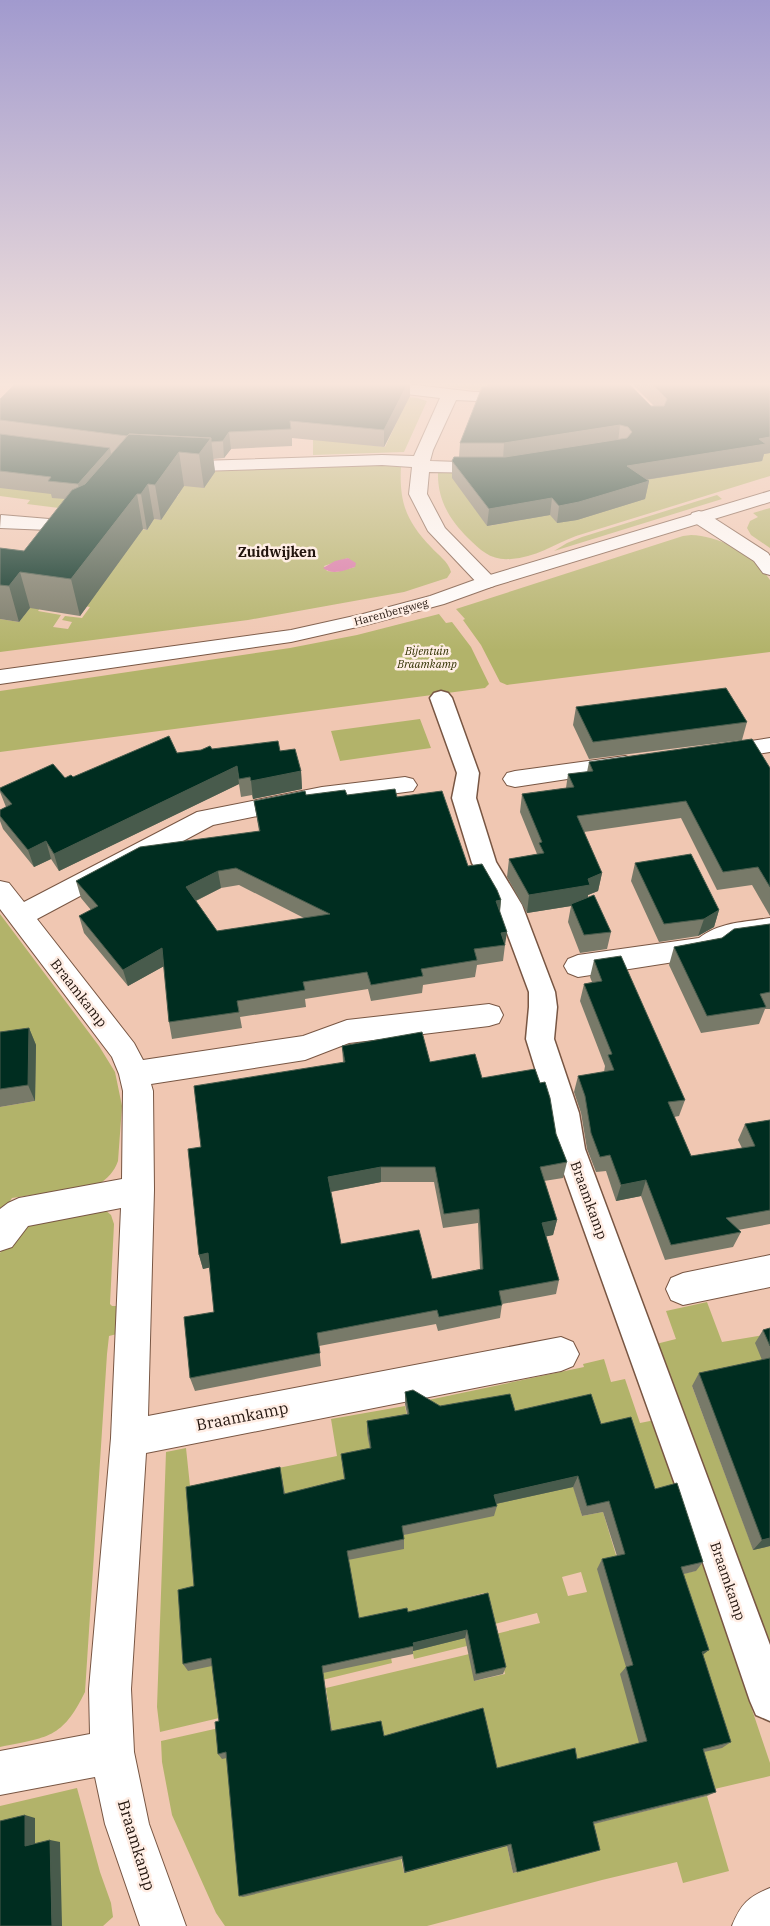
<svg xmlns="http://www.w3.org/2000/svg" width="770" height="1926" font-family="'IBM Plex Serif',serif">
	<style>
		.green { fill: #b2b36a; fill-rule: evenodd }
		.water { fill: #d774a7 }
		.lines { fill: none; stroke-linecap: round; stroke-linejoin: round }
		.pedestrian-casing { stroke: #785643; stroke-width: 3 }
		.minor-casing { stroke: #785643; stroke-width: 2 }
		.tertiary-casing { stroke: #785643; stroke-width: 2 }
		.pedestrian { fill: #fff; fill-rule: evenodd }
		.minor { fill: #fff; fill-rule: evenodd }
		.tertiary { fill: #fff; fill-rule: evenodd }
		.wall { fill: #787a69; fill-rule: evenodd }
		.shaded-wall { fill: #485b4c }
		.building { fill: #002d20; stroke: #485b4c; fill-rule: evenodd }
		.labels { text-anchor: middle; stroke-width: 5; stroke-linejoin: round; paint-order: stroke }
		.far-street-label { font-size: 11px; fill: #22140d; stroke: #ffeee5 }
		.far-park-label { font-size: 11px; font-style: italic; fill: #313100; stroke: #ffeee5 }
		.far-quarter-label { font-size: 14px; font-weight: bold; fill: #22140d; stroke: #ffeee5 }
		.street-label { font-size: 14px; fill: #22140d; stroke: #ffeee5 }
		.near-street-label { font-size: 16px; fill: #22140d; stroke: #ffeee5 }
	</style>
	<rect width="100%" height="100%" fill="#f0c7b2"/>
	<path class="green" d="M403,381H495L484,391Z
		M342,390L417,398L427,401L404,452L313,455V440ZM407,400L385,447L352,443Z
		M770,448V476L576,536C555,544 534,558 511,559C492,561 481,551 468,538C449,519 437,499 438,471ZM455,481L521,520L488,526Z
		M358,465L401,466C399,502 406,521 431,547C438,555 448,561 451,572L447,578L404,592L248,620L0,652V619L19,622L36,600L52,590L38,611L61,615L53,627L68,629L72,622L62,620L65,616L82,618L90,607L53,601L133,528L147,530L154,519L161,520L170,496L177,497L179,494L172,493L199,472ZM348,558L355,567L336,572L327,571L324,566Z
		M0,480L80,497L67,509L27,504L30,500L0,496Z
		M717,495L722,499L554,551L567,543L582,537Z
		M770,508V548L751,535L747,528L750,521L758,517L753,513Z
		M691,535C721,536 754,555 770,580V652L507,685L500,682L481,645L463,620L465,619L456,609L683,536Z
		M439,614L446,623L452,622L471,647L489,684L485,688L0,752V691L290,648L357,635Z
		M420,719L431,748L340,761L331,731Z
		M0,914L99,1046L115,1072L122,1106L118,1161C114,1172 108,1178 98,1185L12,1198L0,1216V1107L35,1101L0,1036Z
		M104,1209L111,1215L114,1224L110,1304L112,1306H117V1334L109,1336L107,1354L85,1692C62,1739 48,1737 0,1747V1253L18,1227Z
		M707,1302L722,1342L770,1334L766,1370L692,1386L753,1549L770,1546V1666L656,1344L676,1339L666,1311Z
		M604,1359L611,1382L625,1379L640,1423L660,1419L740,1648L732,1650L770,1763V1776L706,1791L694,1754L722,1747L674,1576L695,1571L499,1433L419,1402L584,1367L583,1364Z
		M405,1406L409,1425L401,1536L491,1505L565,1457L582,1516L603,1512L625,1585L627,1672L640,1746L572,1763L494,1772L338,1776L326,1688L482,1651L479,1638L540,1623L537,1613L491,1625L484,1593L461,1599L471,1645L414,1659L406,1616L384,1621L392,1663L314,1682L316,1695L160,1732L157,1707L166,1452L186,1448L190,1486L337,1456L331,1419ZM581,1572L587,1592L568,1596L562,1577ZM500,1653L505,1674L474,1681Z
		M219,1728L257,1752L401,1858L404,1873L507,1846L513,1873L594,1852L588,1825L707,1796L729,1871L683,1883L677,1862L602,1880L427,1926H225L216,1913L172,1815L162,1762L161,1741Z
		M77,1788L100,1872L111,1903L113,1917L103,1926H62L35,1849L0,1827V1806Z"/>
	<path class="water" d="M348,558L356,563L355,567C345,570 333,576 323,568L335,561Z"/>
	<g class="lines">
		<defs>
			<path id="pedestrian" d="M441,691L448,693L452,698L479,773L476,798L496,862L522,905L555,992L557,1007L554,1039L579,1113L585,1149L770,1645V1721L756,1715L750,1701L701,1557L555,1149L549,1113L526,1039L529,1007V992L497,906L472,863L452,798L457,773L430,698L434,693Z"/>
			<path id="minor" d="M331,381H382L474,392H498L516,389L522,391L524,394L522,397L498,402L456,400L433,450L430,461L489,463L495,464L498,468L495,472L489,473L429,472L427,494L445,528L494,578L497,582L494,586L487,588L480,586L428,531L409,494L412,467L382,465L199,471L171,468L168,464L171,460L177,459L199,461L382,455L414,456L440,398L339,386L333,384Z
				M78,511L85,513L87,517L85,521L74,525L49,530L0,528L1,515L49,519Z
				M699,511L706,513L768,553L770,556V575L763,573L754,561L692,521L690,517L692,513Z
				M770,738V752L720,760L712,757L708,752L712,747Z
				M625,756L633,759L637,764L633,769L515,787L507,785L503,779L507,773L515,771Z
				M405,777L413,779L417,785L413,791L322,803L213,825L37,919L134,1043L143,1060L303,1036L347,1020L489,1004L499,1007L503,1015L499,1023L489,1026L349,1043L305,1060L151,1084L153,1091L154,1190L148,1416L561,1337L573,1342L579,1354L573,1366L561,1371L146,1453L131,1689L134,1752L149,1824L186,1926H140L105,1824L95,1777L0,1795V1751L90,1734L89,1689L111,1438L121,1208L28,1226L12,1247L0,1251V1209L8,1203L19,1198L122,1179L123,1091L119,1074L112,1057L0,909V881L9,883L24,902L197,812L322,787Z
				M770,918V938L727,945L716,954L706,957L578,977L568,973L564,966L568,959L578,955L699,938C719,922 745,922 770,918Z
				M770,1255V1287L683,1305L671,1300L666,1289L671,1278L683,1273Z
				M770,1888V1926H732C741,1904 748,1897 770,1888Z"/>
			<path id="tertiary" d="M770,491V502L494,586L444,604L366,625L291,642L0,684V670L291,630L363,614L430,596L480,578Z"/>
		</defs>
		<use href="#pedestrian" class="pedestrian-casing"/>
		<use href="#minor" class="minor-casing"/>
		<use href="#tertiary" class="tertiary-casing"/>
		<use href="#pedestrian" class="pedestrian"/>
		<use href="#minor" class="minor"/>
		<use href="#tertiary" class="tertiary"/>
	</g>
	<path class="wall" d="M18,381H417L416,382H410V396L384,447L292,438V446L231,449L224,458L213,459L215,472L204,488L184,486L161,520L154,519L147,530L143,529L80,616L30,608L19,622L0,619V548L24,551L65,499L52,498L51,494L0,488V399Z
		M470,381H626L651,406H654L629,381H770V453L764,454L762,461L646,480L649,481L645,499L577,520L557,523L550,515L487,526L452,478V461L459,457L460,443L487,386V383Z
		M576,707L747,722L742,740L589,759L573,725Z
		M212,749L280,751L301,771L302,789L253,799L252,795L241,797L239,784L59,871L51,859L34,867L3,829L0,821V810L6,807L0,792V788L73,777L177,753Z
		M589,762L770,768V916L752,885L717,890L681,818L584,832L602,873L598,891L588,895V897L611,932L607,949L580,953L568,922L571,906L527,913L507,877L509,859L537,854L520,812L522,794L566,788L568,774L587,772Z
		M306,795H347L397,797L468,866L501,900L500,913L505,945L503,961L477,965L475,977L423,985L422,993L371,1001L368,989L305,999L306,1007L240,1017L242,1028L172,1039L169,1022L164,966L128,986L84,933L79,916L91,910L81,898L76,881L259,831L254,801ZM239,885L304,918L217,931L196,901L221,888Z
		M635,863L719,910L714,927L698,936L659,942L631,881Z
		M770,924V1009H765L759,1024L701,1033L669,965L674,947L722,938Z
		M594,960L685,1100L679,1116L674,1117L691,1156L742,1148L738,1140L745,1124L770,1120V1224L738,1230L741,1232L733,1247L665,1260L641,1196L616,1201L606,1171L596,1172L587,1149L581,1113L574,1092L578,1076L604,1072L605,1066L580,1001L584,984L592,982L590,977Z
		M29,1028L36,1045L35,1101L0,1107V1032Z
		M342,1046L430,1062L482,1078L556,1134L567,1162L563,1178L544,1181L557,1220L553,1235L546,1236L559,1280L556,1294L502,1304L500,1318L438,1331L436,1324L319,1346L321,1366L195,1391L190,1378L214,1312L210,1267L203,1269L199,1255L343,1062ZM381,1182H434L443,1228L478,1223L480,1269L432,1279L341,1244L331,1192Z
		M770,1328V1546L753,1550L692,1386L699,1373L762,1360L755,1343L763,1330Z
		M405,1392L440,1406L515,1411L601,1424L655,1489L703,1562L696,1571L684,1574L703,1655L731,1742L722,1748L704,1752L716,1792L707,1796L594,1824L600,1850L594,1852L513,1873L507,1846L404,1873L402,1859L243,1897L239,1896L227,1758L222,1759L218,1754L219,1721L212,1666L188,1671L183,1664L194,1586L282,1478L285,1494L344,1479L341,1454L370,1449L367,1433V1421L407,1414L405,1404ZM573,1487L582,1516L603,1512L617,1556L602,1559L597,1569L626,1667L620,1674L639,1743L577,1759L497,1768L384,1736L332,1731L323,1673L413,1654V1651L465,1638L474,1681L503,1674L506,1667L488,1593L408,1612L359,1618L348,1560L404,1549V1535L494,1516L497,1506L496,1504Z"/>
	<path class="shaded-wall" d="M409,381H410V396L384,447V430Z
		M488,381H550L487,390Z
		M620,425L618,442L503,460L504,443Z
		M229,432L231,449L224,458L223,441Z
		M770,437V453L764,454L762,461L625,483L627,466Z
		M211,438L215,472L204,488L199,454Z
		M110,448L113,465L82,501L78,484Z
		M179,452L184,486L161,520L155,485Z
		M649,481L645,499L577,520L557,523L559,506Z
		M148,484L154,519L147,530L141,494Z
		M137,494L143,529L80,616L71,579Z
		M552,498L550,515L487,526L489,509Z
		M20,572L30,608L19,622L9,586Z
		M237,766L239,784L59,871L54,854Z
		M301,771L302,789L253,799L251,781Z
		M46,841L51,859L34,867L28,850Z
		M218,871L221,888L189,904L186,887Z
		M602,873L598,891L588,895L587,903L571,904V906L527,913L529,895L588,879Z
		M501,900L499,918L496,901Z
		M719,910L714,927L698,936L704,919Z
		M507,932L505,945L501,933Z
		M162,948L166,965L128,986L123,970Z
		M29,1028L36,1045L35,1101L28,1085Z
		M381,1167V1182L329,1192L328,1177Z
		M646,1180L641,1196L616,1201L621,1185Z
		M557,1220L553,1235L539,1238L542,1223Z
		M208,1253L212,1267L203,1269L199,1255Z
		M578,1476L573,1487L491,1505L494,1495Z
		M770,1538V1546L753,1550L762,1540Z
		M467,1630L465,1638L413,1651V1643Z
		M709,1650L700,1657L702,1652Z
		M25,1815L35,1818V1849L25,1846Z
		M50,1840L60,1842L62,1926H52Z
		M511,1844L507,1846L404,1873L405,1872Z"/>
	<path class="building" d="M18,381H409L384,430L290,421L291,429L229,432L223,441L211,442V438L129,434L127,436L0,420V399Z
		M528,381H626L651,406H664L667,399L649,381H770V437L759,439L766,444L627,466L649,481L579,502L559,506L552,498L489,509L452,461L454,457H505L627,438L632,432L628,427L620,425L504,443H460L482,387Z
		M0,434L110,448L78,484L48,481L51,477L0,471Z
		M129,434L211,438L199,454L179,452L155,485L148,484L141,494H137L71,579L20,572L9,586L0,585V548L24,551L72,490L85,484Z
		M726,688L747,722L593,742L576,707Z
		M169,736L177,753L201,750L210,746L212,749L278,741L280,751L295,749L301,771L251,781L250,777L239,779L237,766L54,854L46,841L28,850L0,816V810L12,804L0,790V788L53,764L65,778L71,775L73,777Z
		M752,739L770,768V887L758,867L723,872L686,801L577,816L602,873L588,879L590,885L529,895L509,859L544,853L539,843L542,842L522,794L574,787L568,774L593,771L589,762Z
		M395,789L397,797L442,791L468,866L482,864L497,890L501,900L496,901L507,932L501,933L505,945L474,949L477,960L421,969L423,976L371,985L367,972L303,982L305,990L237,1001L239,1012L169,1022L162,948L123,970L79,916L98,906L76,881L140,847L260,831L254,801L305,791L306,795L345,790L347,795ZM236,868L330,914L217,931L186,887L218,871Z
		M691,854L719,910L704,919L664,924L635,863Z
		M594,895L611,932L584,935L571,904Z
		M770,924V992L760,994L766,1007L707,1016L674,947L722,938L734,929Z
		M621,956L685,1100L668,1102L691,1156L755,1146L745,1124L770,1120V1210L726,1218L741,1232L671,1245L646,1180L621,1185L610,1155L600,1157L591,1133L585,1096L578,1076L614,1070L608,1055L612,1054L584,984L602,981L594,960Z
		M29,1028L28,1085L0,1089V1032Z
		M422,1032L430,1062L475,1054L482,1078L535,1069L540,1083L545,1082L550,1098L556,1134L567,1162L540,1167L557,1220L542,1223L559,1280L499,1291L502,1305L439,1317L437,1310L317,1333L320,1353L190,1378L184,1317L214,1312L208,1253L199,1255L188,1149L201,1147L194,1086L345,1062L342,1046ZM381,1167H435L444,1214L479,1209L483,1269L432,1279L419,1230L341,1244L328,1177Z
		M770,1328V1346L763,1330Z
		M770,1358V1538L762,1540L699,1373Z
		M413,1390L440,1406L510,1394L515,1411L591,1394L601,1424L631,1417L655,1489L677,1483L703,1562L681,1567L709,1650L702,1652L731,1742L703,1749L716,1792L593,1822L600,1850L517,1872L511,1844L405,1872L402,1856L239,1896L226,1752L218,1754L215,1722L219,1721L211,1658L183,1664L178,1590L194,1586L186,1487L280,1467L284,1494L345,1479L341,1454L371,1448L367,1421L409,1414L405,1392ZM578,1476L587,1506L609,1501L625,1554L602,1559L633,1665L626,1667L647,1741L577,1759L575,1748L497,1768L483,1708L384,1736L381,1721L331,1731L322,1666L414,1646L413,1643L467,1630L476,1674L506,1667L488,1593L408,1612L407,1608L359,1618L347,1551L404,1539L402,1526L497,1506L494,1495Z
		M25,1815V1846L50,1840L52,1926H0V1821Z"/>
	<linearGradient id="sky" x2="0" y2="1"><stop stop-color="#a19ace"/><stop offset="0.59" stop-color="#f8e6dc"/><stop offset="1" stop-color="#f8e6dc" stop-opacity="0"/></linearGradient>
	<rect width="770" height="651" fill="url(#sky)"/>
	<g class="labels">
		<g class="far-street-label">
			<text transform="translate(391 612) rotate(-15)" y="4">Harenbergweg</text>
		</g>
		<g class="far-park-label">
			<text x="427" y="655">Bijentuin<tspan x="427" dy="13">Braamkamp</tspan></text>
		</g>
		<g class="far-quarter-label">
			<text x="277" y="557">Zuidwijken</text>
		</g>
		<g class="street-label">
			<text transform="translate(79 993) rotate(52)" y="5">Braamkamp</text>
			<text transform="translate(589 1200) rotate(70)" y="5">Braamkamp</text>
			<text transform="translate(728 1581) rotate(71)" y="5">Braamkamp</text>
		</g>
		<g class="near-street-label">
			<text transform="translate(242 1416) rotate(-11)" y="6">Braamkamp</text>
			<text transform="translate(137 1845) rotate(73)" y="6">Braamkamp</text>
		</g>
	</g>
</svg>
